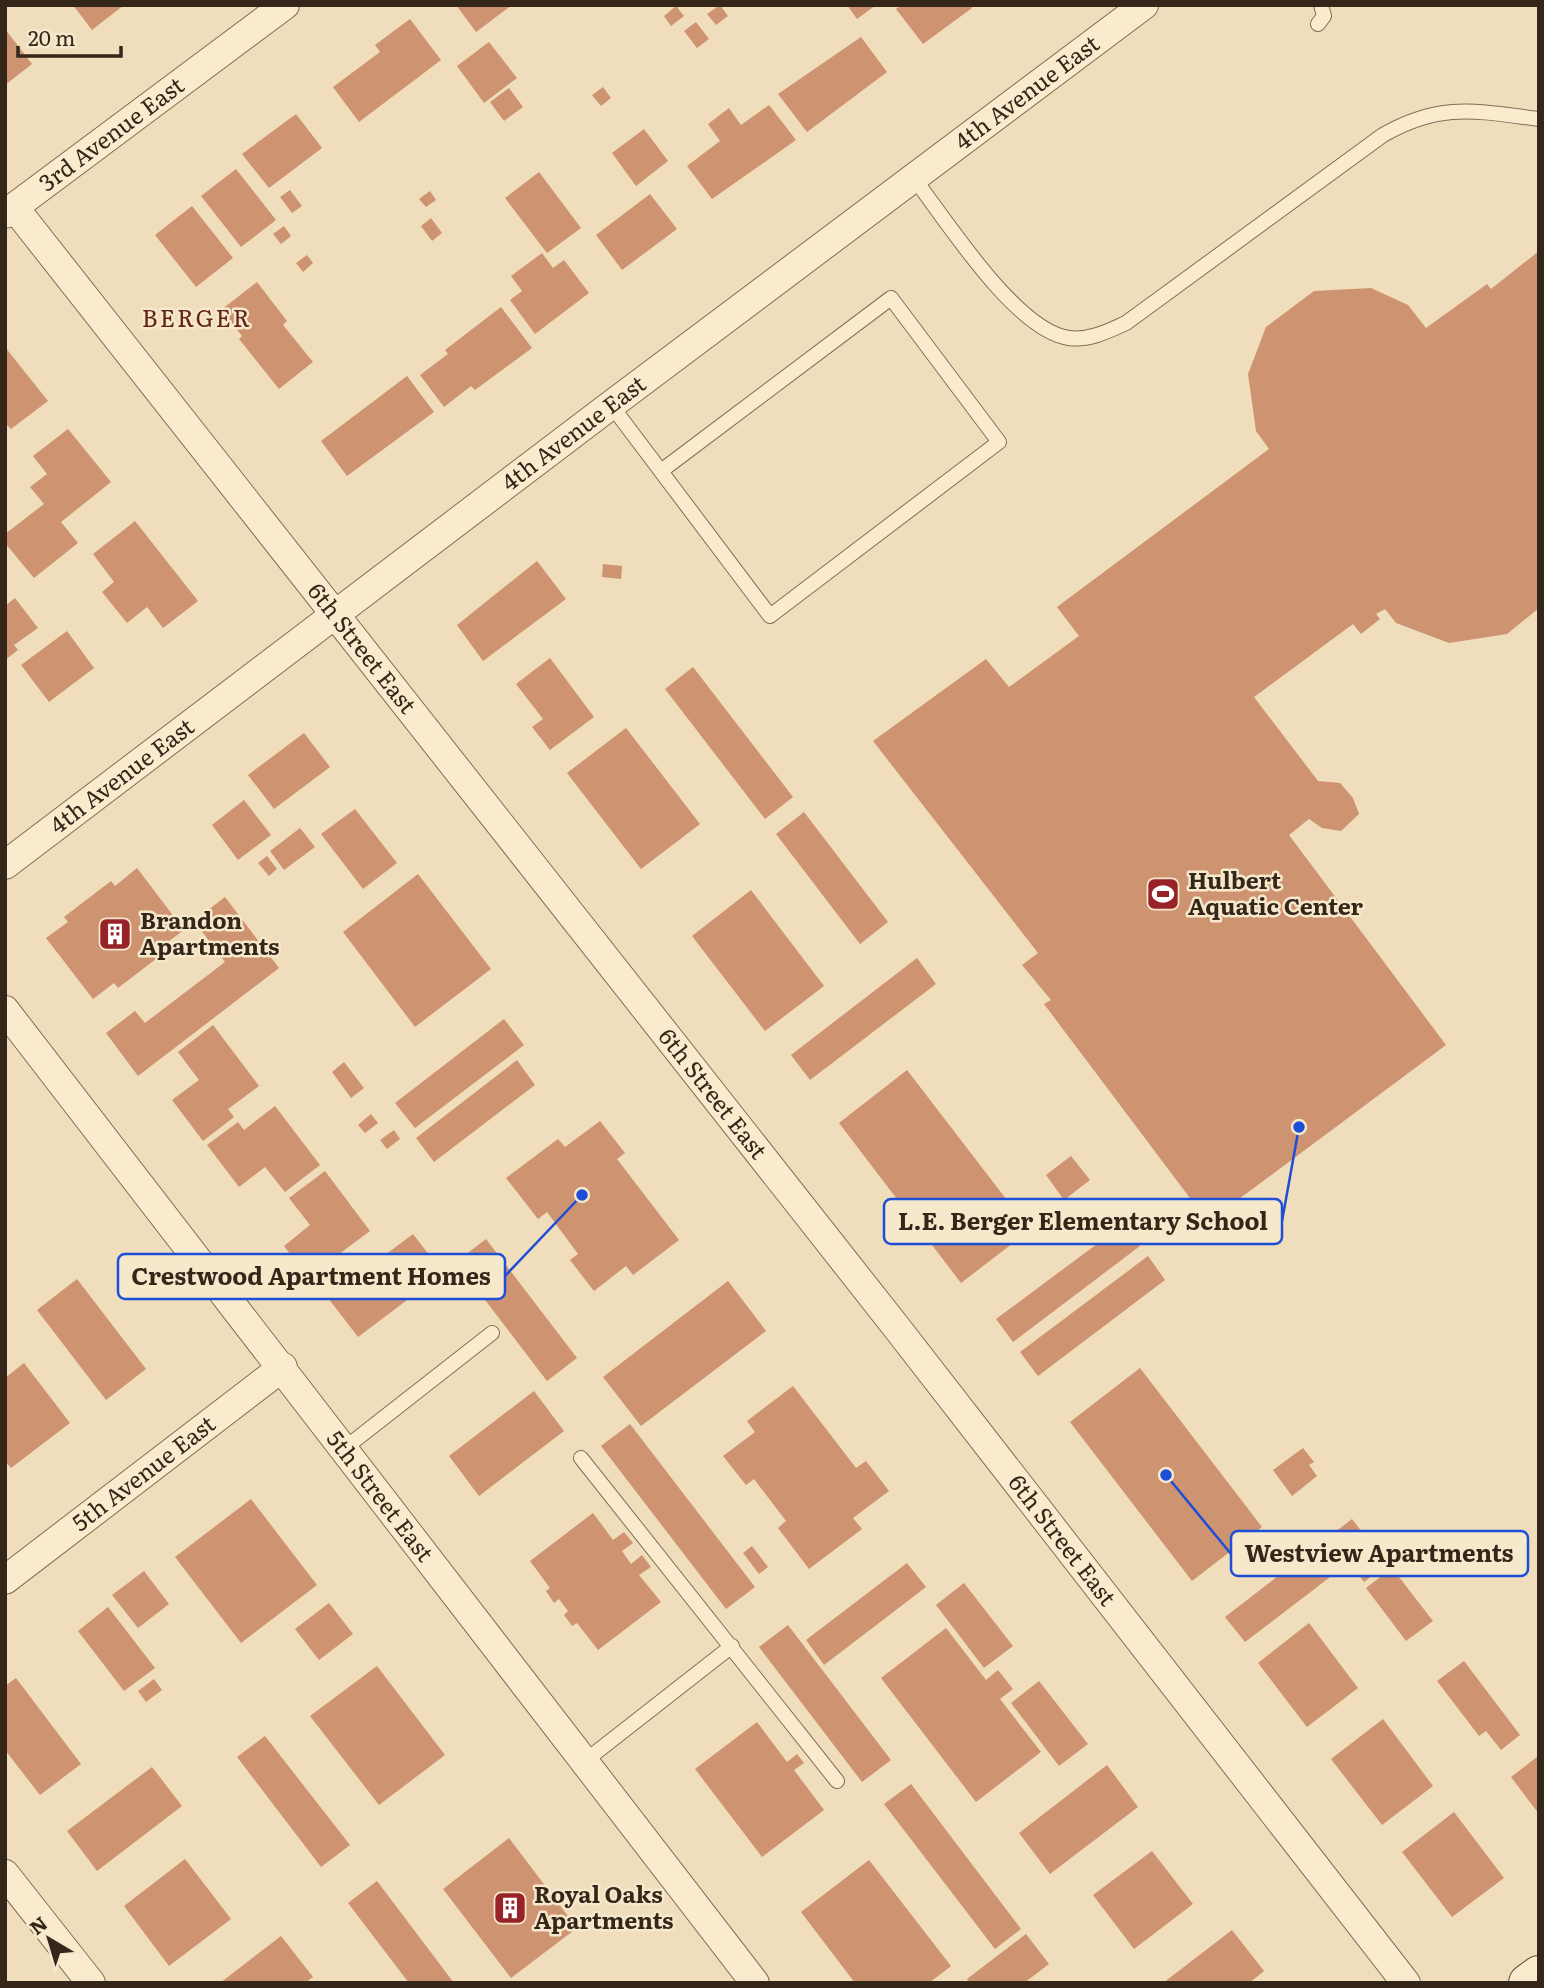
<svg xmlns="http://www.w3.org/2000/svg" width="1544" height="1988" font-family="Literata,serif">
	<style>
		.building { fill: #ce9370 }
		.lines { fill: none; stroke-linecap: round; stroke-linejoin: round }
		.lane-casing { stroke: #866d55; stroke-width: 16 }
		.street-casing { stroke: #866d55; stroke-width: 30 }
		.secondary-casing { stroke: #684e38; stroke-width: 40 }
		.lane { stroke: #faebce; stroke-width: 14 }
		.street { stroke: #faebce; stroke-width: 28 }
		.secondary { stroke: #faebce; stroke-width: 38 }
		.labels { text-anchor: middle; stroke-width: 5; stroke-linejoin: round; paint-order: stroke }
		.street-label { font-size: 23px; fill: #35261a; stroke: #f6e8cb }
		.poi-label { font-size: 23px; font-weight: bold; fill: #35261a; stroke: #f6e8cb; text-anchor: start }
		.neighbourhood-label { font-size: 24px; letter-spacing: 2px; fill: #632519; stroke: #f6e8cb }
		.leader { fill: none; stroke: #1d4ed8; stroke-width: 2.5 }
		.callout-dot { fill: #1d4ed8; stroke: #f6e8cb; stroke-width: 2.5 }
		.callout { fill: #f6e8cb; stroke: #1d4ed8; stroke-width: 2.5 }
		.callout-label { font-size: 24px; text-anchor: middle; font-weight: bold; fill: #35261a }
	</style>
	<rect width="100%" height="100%" fill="#efddbb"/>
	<path class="building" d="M73,5H124L92,30Z
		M456,5H512L476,32Z
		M720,5L728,16L716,25L707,14Z
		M847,5H876L857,19Z
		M901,5H970L972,8L923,44L896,9Z
		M676,6L684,16L671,26L664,16Z
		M410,19L441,60L359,122L333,87L380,52L375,45Z
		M696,22L709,39L697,48L684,31Z
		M5,29L32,64L5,85Z
		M861,37L887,72L807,132L778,94Z
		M489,42L517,78L484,103L457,66Z
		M603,87L611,98L601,106L592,95Z
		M509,88L523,107L504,121L490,102Z
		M769,105L796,140L712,199L687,166L720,141L708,124L729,108L741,125Z
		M296,114L322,148L269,188L242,154Z
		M644,129L668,161L636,186L612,153Z
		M236,169L276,220L241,247L201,196Z
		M539,172L581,228L547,253L505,198Z
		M290,190L302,206L292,213L280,197Z
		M430,191L436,200L426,207L419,199Z
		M650,194L677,229L622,270L596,235Z
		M192,206L233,258L196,287L155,235Z
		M431,218L442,233L432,241L421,226Z
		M284,226L291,236L281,244L273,234Z
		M1539,251V608L1507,634L1449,643L1396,623L1385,609L1376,614L1380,619L1361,634L1353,624L1254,697L1318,781L1340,783L1353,798L1359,814L1341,831L1322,828L1309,819L1289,835L1446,1045L1208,1222L1044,1004L1051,1000L1022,965L1038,953L873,741L986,659L1009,687L1079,636L1057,607L1269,449L1256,431L1248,374L1266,327L1314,291L1371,288L1408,305L1426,328L1487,284L1491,289Z
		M542,253L553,268L564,260L589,293L535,334L510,300L522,291L511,276Z
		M307,255L313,263L303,272L296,263Z
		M257,282L287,321L283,325L313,362L279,389L239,339L242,336L221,310Z
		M501,307L532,348L475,390L471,386L444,407L420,375L448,354L445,350Z
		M5,347L48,401L11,429L5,423Z
		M407,376L434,412L347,476L321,441Z
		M68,429L111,482L61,522L78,543L34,578L5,543V534L44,504L30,487L47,474L33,456Z
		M135,521L198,601L163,628L147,607L127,623L102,592L114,582L93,554Z
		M537,561L566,599L483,661L457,625Z
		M603,564L622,566L621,579L602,577Z
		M15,598L38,628L14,645L18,650L5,660V606Z
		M67,631L94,668L49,702L21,665Z
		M550,658L594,717L550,750L532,727L543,719L516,684Z
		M693,667L793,797L765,819L665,689Z
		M626,728L700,824L641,869L567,773Z
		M304,733L330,767L274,809L248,775Z
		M244,800L271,835L238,860L212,825Z
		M355,809L397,863L363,889L321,834Z
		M804,812L888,922L860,944L776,834Z
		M300,828L315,847L284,870L270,851Z
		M267,856L277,869L269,876L258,863Z
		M137,868L184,930L161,947L165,952L118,988L114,983L93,999L46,938L68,922L64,917L111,881L115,886Z
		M418,874L491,969L415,1027L343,932Z
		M751,890L824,986L765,1031L692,936Z
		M225,897L279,968L138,1076L106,1033L135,1011L145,1023L225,962L194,921Z
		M917,958L936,984L810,1080L791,1055Z
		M504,1019L524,1045L415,1128L395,1103Z
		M213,1025L259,1086L228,1109L234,1117L203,1141L172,1100L199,1080L178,1052Z
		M517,1060L535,1085L434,1162L416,1138Z
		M344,1062L364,1088L351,1098L332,1072Z
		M907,1070L1030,1230L961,1283L839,1123Z
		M275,1106L320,1165L285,1192L265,1167L239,1187L207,1145L238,1122L244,1130Z
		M371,1114L378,1123L365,1133L358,1125Z
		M600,1121L625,1153L617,1159L679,1240L633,1275L626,1266L594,1291L570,1260L578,1254L547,1212L538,1219L506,1178L558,1139L565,1147Z
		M394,1130L400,1139L387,1149L380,1140Z
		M1071,1156L1090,1180L1064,1200L1046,1175Z
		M325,1171L370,1231L339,1254L346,1263L314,1286L284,1246L310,1225L289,1198Z
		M1124,1224L1140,1246L1013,1342L996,1319Z
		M413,1234L443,1273L358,1337L328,1298Z
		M486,1239L577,1358L547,1381L456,1262Z
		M1148,1256L1165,1280L1038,1376L1020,1352Z
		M77,1279L146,1369L106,1400L37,1310Z
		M728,1281L766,1331L641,1426L603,1377Z
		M24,1363L70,1423L11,1468L5,1461V1378Z
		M1140,1368L1262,1527L1192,1581L1070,1422Z
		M793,1386L856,1468L866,1461L889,1491L853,1518L862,1529L809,1569L778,1528L786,1521L754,1479L746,1485L723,1456L755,1432L747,1421Z
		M534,1391L564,1431L479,1496L449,1456Z
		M630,1424L755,1587L726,1609L601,1446Z
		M1303,1448L1314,1462L1309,1465L1317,1476L1292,1496L1273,1470Z
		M251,1499L317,1585L241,1643L175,1557Z
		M593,1513L613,1540L624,1532L633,1543L622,1551L631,1564L642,1555L651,1567L639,1575L661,1602L598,1650L577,1623L572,1626L564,1615L568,1611L559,1599L554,1603L546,1591L550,1588L530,1561Z
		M1352,1519L1372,1545L1245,1642L1225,1617Z
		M752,1546L768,1567L759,1574L743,1553Z
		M1370,1555L1381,1569L1364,1582L1353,1567Z
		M907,1563L926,1587L824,1665L806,1640Z
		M1392,1568L1433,1621L1406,1641L1366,1588Z
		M144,1571L169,1604L138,1628L112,1595Z
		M964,1583L1013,1646L984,1668L936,1605Z
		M329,1603L353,1634L319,1660L295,1629Z
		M108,1607L155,1668L124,1691L78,1631Z
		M1309,1623L1358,1688L1307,1727L1258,1663Z
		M788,1625L891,1760L862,1782L759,1647Z
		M946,1628L986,1680L998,1670L1013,1689L1000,1699L1041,1752L976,1802L881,1678Z
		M1464,1661L1520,1735L1501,1750L1486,1731L1479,1736L1437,1681Z
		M377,1666L445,1755L379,1805L310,1716Z
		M16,1678L81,1764L40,1795L5,1750V1686Z
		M154,1679L162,1690L146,1702L138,1691Z
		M1039,1681L1088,1744L1059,1766L1011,1703Z
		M1383,1719L1433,1786L1382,1825L1331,1759Z
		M757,1722L787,1762L797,1754L804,1763L794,1770L824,1810L762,1857L695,1769Z
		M265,1736L350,1845L321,1867L237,1757Z
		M1537,1757L1539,1759V1814L1511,1777Z
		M1107,1765L1138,1807L1050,1874L1019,1833Z
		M152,1767L182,1806L97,1871L67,1831Z
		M911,1784L1021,1929L995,1949L884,1804Z
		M1454,1812L1504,1878L1452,1917L1402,1852Z
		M509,1838L577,1928L511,1978L443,1889Z
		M1152,1851L1193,1904L1134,1949L1093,1895Z
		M185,1859L231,1919L169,1966L124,1906Z
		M869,1860L951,1966L929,1983H855L801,1912Z
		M377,1881L454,1983H409L348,1903Z
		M1232,1930L1264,1971L1249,1983H1163Z
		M1026,1934L1049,1964L1024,1983H969L967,1979Z
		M281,1936L313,1977L305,1983H220Z"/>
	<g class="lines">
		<defs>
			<path id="lane" d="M1318,24L1324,16L1321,5
				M913,177C946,220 1016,331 1069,338C1089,341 1108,331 1126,323L1383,135C1441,102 1476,111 1539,119
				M611,405L770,616L999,442L891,298L661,471
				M345,1448L492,1333
				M581,1458L837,1781
				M585,1761L732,1646"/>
			<g id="street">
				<path id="s1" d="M14,207L897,1328L1406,1983"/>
				<path id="s2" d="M5,214L285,5"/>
				<path id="s3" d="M5,865L611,405L1144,5"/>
				<path id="s4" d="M5,1010L755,1983"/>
				<path id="s5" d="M5,1580L283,1367"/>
				<path d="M5,1874L91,1983"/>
			</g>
			<path id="secondary" d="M1528,1983L1539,1975"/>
		</defs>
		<use href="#lane" class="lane-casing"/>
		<use href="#street" class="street-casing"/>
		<use href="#secondary" class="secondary-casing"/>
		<use href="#lane" class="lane"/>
		<use href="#street" class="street"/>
		<use href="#secondary" class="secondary"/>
	</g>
	<defs>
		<symbol id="stadium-square" viewBox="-11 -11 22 22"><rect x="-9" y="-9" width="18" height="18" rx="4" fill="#972329" stroke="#f6e8cb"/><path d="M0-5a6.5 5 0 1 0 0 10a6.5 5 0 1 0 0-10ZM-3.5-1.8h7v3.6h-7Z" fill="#fff"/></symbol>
		<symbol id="building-square" viewBox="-11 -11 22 22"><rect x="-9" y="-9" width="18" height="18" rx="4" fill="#972329" stroke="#f6e8cb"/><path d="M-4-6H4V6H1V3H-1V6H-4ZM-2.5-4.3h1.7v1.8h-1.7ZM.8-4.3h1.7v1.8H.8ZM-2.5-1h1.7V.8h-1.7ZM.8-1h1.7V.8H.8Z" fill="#fff"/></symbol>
	</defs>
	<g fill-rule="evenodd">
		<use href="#stadium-square" x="1144" y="875" width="38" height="38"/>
		<use href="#building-square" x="96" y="915" width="38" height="38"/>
		<use href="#building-square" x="491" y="1889" width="38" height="38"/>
	</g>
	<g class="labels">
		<g class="street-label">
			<text dy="8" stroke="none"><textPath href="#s3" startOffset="1281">4th Avenue East</textPath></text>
			<text dy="8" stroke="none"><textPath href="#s2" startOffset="133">3rd Avenue East</textPath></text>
			<text dy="8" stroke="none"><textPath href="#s3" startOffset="714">4th Avenue East</textPath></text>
			<text dy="8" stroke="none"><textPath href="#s1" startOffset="562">6th Street East</textPath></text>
			<text dy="8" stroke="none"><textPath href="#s3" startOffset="147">4th Avenue East</textPath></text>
			<text dy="8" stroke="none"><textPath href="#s1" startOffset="1129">6th Street East</textPath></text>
			<text dy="8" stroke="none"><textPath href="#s5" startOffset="175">5th Avenue East</textPath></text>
			<text dy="8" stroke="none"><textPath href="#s4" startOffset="614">5th Street East</textPath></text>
			<text dy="8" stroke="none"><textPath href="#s1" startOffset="1696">6th Street East</textPath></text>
		</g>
		<g class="poi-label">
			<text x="1188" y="889">Hulbert<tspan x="1188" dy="26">Aquatic Center</tspan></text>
			<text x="140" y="929">Brandon<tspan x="140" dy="26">Apartments</tspan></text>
			<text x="534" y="1903">Royal Oaks<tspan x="534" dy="26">Apartments</tspan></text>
		</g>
		<g class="neighbourhood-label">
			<text x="197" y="327">BERGER</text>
		</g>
	</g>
	<path class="leader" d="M1299 1127L1282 1221M582 1195L505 1276M1166 1475L1231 1554"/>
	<g class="callout-dot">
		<circle cx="1299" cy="1127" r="7"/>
		<circle cx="582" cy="1195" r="7"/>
		<circle cx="1166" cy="1475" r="7"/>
	</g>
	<g class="callout">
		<rect x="884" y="1199" width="398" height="45" rx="7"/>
		<rect x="118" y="1254" width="387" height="45" rx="7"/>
		<rect x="1231" y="1531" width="297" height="45" rx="7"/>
	</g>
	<g class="callout-label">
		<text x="1083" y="1230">L.E. Berger Elementary School</text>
		<text x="311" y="1285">Crestwood Apartment Homes</text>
		<text x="1379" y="1562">Westview Apartments</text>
	</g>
	<rect width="1544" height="1988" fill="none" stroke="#35261a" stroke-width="14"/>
	<g transform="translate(49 1939) rotate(322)" stroke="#f6e8cb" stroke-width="5" paint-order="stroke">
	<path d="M0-5L12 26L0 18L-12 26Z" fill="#35261a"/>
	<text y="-10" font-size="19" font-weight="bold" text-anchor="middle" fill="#35261a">N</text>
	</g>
	<path d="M18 46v10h103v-10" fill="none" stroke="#35261a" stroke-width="3.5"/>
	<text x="28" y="46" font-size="21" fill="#35261a" stroke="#f6e8cb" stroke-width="5" paint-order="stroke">20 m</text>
</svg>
